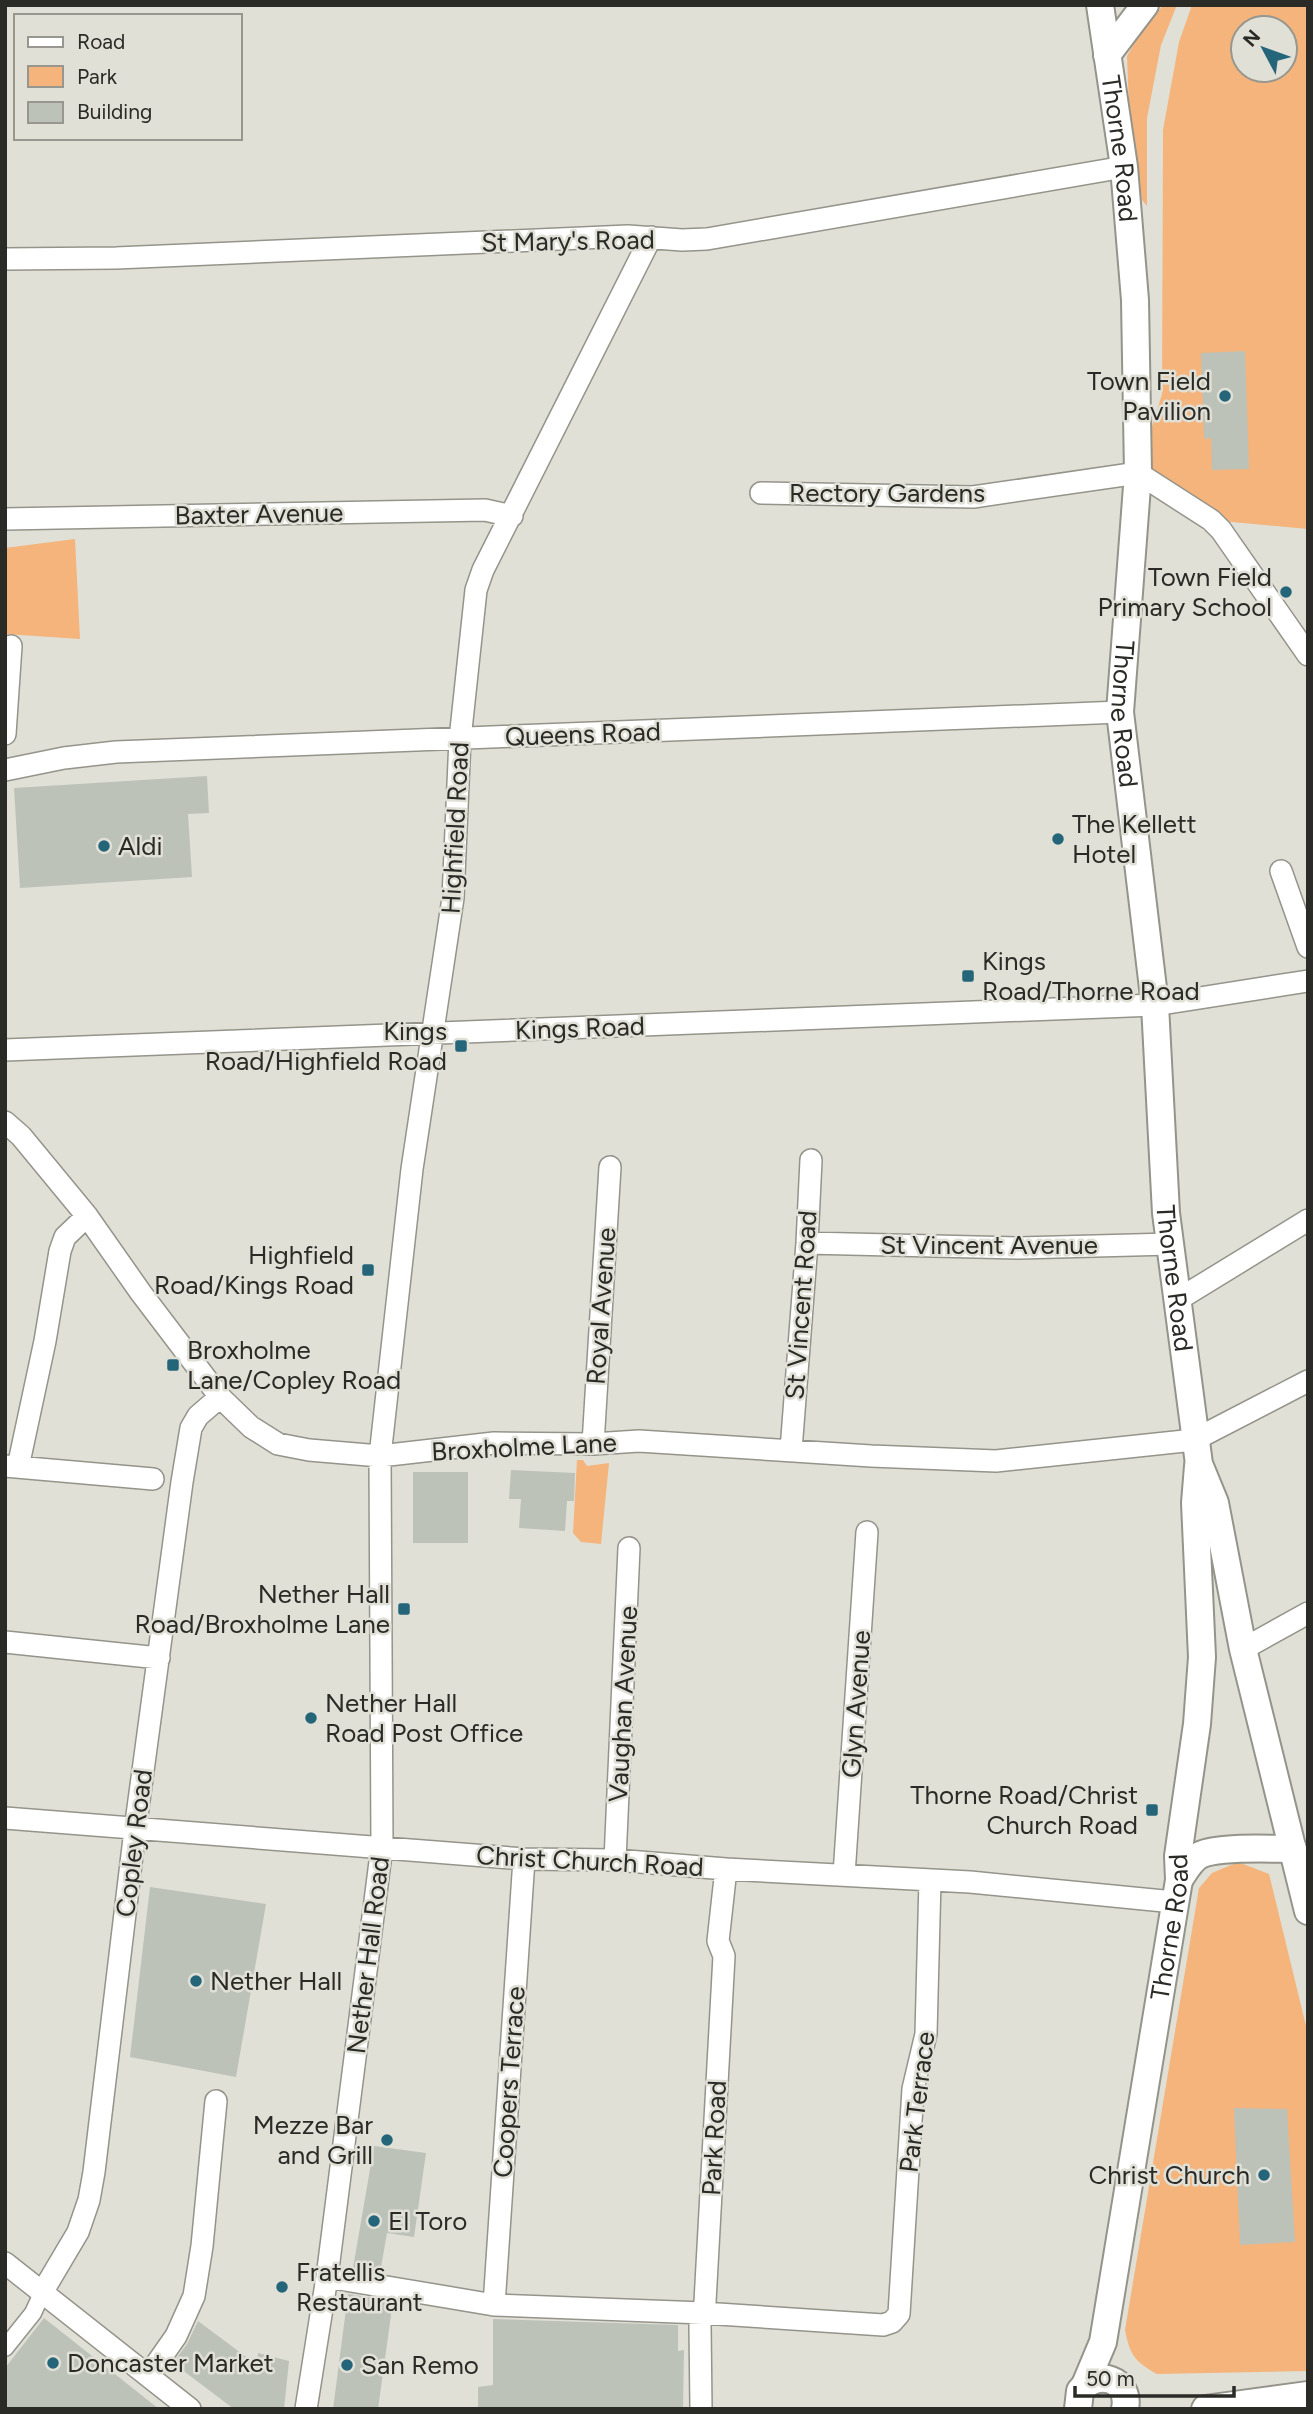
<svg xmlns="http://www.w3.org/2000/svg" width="1313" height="2414" font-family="Figtree,sans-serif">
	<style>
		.green { fill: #f4b47b; fill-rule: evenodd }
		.building { fill: #bdc2b9 }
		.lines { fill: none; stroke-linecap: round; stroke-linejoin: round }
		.pedestrian-casing { stroke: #94948b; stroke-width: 19 }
		.minor-casing { stroke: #94948b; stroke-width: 24 }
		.tertiary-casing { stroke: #94948b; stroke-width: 30 }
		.pedestrian { stroke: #fff; stroke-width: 16 }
		.minor { stroke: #fff; stroke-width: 21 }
		.tertiary { stroke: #fff; stroke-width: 26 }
		.poi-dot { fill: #25657a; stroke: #e0e0d7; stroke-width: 2.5 }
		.labels { text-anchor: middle; stroke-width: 5; stroke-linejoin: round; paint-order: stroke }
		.street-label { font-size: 26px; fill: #2a2a26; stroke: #e0e0d7 }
		.poi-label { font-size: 26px; fill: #2a2a26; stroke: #e0e0d7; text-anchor: start }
	</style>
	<rect width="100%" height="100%" fill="#e0e0d7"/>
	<path class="green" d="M1163,5H1177L1161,45L1147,118V206L1142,200L1129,107L1127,56L1136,40Z
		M1192,5H1308V529L1211,520L1138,473L1162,394L1163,130L1179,42ZM1243,28H1285V70H1243Z
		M75,539L80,639L5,634V548Z
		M577,1460H583L587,1466L609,1463L601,1544L581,1542L573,1533Z
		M1238,1862L1269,1874L1308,2034V2371L1157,2374C1134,2361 1130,2355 1125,2330L1199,1888L1212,1873Z"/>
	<path class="building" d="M1245,351L1249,469L1212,470L1211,438L1204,439L1201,353Z
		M207,776L209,813L188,814L192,877L20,888L14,788Z
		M511,1470L575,1473L574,1501H567L565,1531L519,1528L521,1499H509Z
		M413,1472H468V1543H413Z
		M150,1887L266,1904L236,2077L130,2057Z
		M1234,2108L1287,2109L1295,2242L1240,2245Z
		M374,2146L426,2153L414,2237L387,2233L380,2273L353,2268Z
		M348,2294L393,2301L378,2409H333Z
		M44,2318L159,2409H5V2368Z
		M493,2319L678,2325V2351L684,2350L683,2409H478V2387L493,2385Z
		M198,2321L257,2365L258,2353L289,2361L284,2409H234L173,2363L187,2344Z"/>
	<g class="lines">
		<defs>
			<path id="pedestrian" d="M5,2348L33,2313L43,2291"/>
			<path id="minor" d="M5,259L116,258L628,236L682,240L707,239L1124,167
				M761,493L973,497L1138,473L1211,520L1221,530L1308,655
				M5,519L485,510L512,516
				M5,734L11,646
				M5,770L64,758L116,752L1120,712
				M1281,871L1308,947
				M5,1050L1155,1005L1308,981
				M5,1122L21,1136L87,1216L141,1293L220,1397L251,1427L278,1444L309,1450L380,1456L494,1443L593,1444L639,1441L871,1456L996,1461L1194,1440L1308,1381
				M807,1243L1019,1248L1171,1244
				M1179,1299L1308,1220
				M593,1444L610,1167
				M791,1450L807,1243L811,1160
				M5,1466L153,1479
				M18,1467L45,1341L60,1251L65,1237L87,1216
				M5,1642L159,1658
				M1243,1649L1308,1613
				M5,1818L524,1859L615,1860L726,1869L970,1882L1174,1902
				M615,1860L629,1548
				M844,1875L867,1532
				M5,2263L190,2409
				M327,2277L494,2305L703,2313L883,2325L892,2322L899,2314L913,2089L926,2034L930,1880
				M43,2291L78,2232L89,2200L94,2172L135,1830L182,1482L191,1428L198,1416L220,1397
				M494,2305L524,1859
				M148,2376L176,2336L194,2296L202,2246L216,2101
				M306,2409L327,2277L382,1846L380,1456L412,1169L453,898L460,739L476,590L483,570L651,237
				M701,2409L700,2325L705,2302L724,1956L718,1941L726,1869"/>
			<g id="tertiary">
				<path id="s1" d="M1100,5L1124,167L1135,300L1138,473L1120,712L1155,1005L1166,1213L1199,1464L1215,1503L1243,1649L1308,1911"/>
				<path d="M1107,55L1145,5"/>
				<path d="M1179,1880C1185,1871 1191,1860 1200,1855C1219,1846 1271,1849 1293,1849"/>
				<path id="s2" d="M1085,2385L1103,2342L1179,1880L1178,1856L1197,1724L1202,1657L1195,1503L1198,1466"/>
				<path d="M1078,2409L1080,2391C1097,2368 1131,2379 1125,2409"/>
				<path d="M1205,2409L1308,2395"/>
			</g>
		</defs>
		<use href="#pedestrian" class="pedestrian-casing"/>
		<use href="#minor" class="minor-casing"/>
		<use href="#tertiary" class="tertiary-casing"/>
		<use href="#pedestrian" class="pedestrian"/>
		<use href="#minor" class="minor"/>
		<use href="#tertiary" class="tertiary"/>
	</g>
	<g class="poi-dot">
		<circle cx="1225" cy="396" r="7"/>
		<circle cx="1286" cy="592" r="7"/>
		<circle cx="1058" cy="839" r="7"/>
		<circle cx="104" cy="846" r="7"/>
		<rect x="961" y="969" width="14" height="14" rx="3.5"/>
		<rect x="454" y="1039" width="14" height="14" rx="3.5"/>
		<rect x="361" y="1263" width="14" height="14" rx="3.5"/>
		<rect x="166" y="1358" width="14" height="14" rx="3.5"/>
		<rect x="397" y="1602" width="14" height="14" rx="3.5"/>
		<circle cx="311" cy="1718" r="7"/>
		<rect x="1145" y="1803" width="14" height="14" rx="3.5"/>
		<circle cx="196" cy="1981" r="7"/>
		<circle cx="387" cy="2140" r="7"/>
		<circle cx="1264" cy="2175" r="7"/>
		<circle cx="374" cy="2221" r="7"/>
		<circle cx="282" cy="2287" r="7"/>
		<circle cx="53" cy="2363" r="7"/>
		<circle cx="347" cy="2365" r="7"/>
	</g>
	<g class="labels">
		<g class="street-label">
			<text dy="9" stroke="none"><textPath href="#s1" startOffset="145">Thorne Road</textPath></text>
			<text transform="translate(568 241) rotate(-1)" y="9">St Mary's Road</text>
			<text x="887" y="502">Rectory Gardens</text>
			<text transform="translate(259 514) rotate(-1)" y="9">Baxter Avenue</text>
			<text dy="9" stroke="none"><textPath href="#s1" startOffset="712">Thorne Road</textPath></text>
			<text transform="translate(583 734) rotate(-2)" y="9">Queens Road</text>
			<text transform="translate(455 828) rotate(-87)" y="9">Highfield Road</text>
			<text transform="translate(580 1028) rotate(-2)" y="9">Kings Road</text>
			<text x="989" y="1254">St Vincent Avenue</text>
			<text dy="9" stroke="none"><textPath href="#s1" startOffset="1279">Thorne Road</textPath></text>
			<text transform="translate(801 1305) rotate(-86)" y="9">St Vincent Road</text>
			<text transform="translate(601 1306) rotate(-86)" y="9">Royal Avenue</text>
			<text transform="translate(524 1447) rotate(-3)" y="9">Broxholme Lane</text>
			<text transform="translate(623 1704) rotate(-87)" y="9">Vaughan Avenue</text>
			<text transform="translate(856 1704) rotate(-86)" y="9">Glyn Avenue</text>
			<text transform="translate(134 1843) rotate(-83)" y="9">Copley Road</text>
			<text transform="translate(590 1861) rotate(3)" y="9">Christ Church Road</text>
			<text dy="9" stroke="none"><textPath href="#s2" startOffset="467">Thorne Road</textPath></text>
			<text transform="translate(368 1955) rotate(-83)" y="9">Nether Hall Road</text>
			<text transform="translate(509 2082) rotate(-86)" y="9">Coopers Terrace</text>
			<text transform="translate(917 2102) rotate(-83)" y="9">Park Terrace</text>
			<text transform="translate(714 2138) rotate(-87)" y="9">Park Road</text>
		</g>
		<g class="poi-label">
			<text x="1211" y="390" text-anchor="end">Town Field<tspan x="1211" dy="30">Pavilion</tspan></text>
			<text x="1272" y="586" text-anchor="end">Town Field<tspan x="1272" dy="30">Primary School</tspan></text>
			<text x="1072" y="833">The Kellett<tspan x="1072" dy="30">Hotel</tspan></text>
			<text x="118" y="855">Aldi</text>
			<text x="982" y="970">Kings<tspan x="982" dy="30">Road/Thorne Road</tspan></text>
			<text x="447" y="1040" text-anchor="end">Kings<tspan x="447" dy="30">Road/Highfield Road</tspan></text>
			<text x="354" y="1264" text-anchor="end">Highfield<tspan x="354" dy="30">Road/Kings Road</tspan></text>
			<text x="187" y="1359">Broxholme<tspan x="187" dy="30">Lane/Copley Road</tspan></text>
			<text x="390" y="1603" text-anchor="end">Nether Hall<tspan x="390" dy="30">Road/Broxholme Lane</tspan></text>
			<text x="325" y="1712">Nether Hall<tspan x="325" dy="30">Road Post Office</tspan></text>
			<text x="1138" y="1804" text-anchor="end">Thorne Road/Christ<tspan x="1138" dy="30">Church Road</tspan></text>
			<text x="210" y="1990">Nether Hall</text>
			<text x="373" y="2134" text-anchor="end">Mezze Bar<tspan x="373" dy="30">and Grill</tspan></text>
			<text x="1250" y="2184" text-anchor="end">Christ Church</text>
			<text x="388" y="2230">El Toro</text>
			<text x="296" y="2281">Fratellis<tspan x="296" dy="30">Restaurant</tspan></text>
			<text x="67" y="2372">Doncaster Market</text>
			<text x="361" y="2374">San Remo</text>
		</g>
	</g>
	<rect width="1313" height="2414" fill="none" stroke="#2a2a26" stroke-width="14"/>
	<rect x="14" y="14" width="228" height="126" fill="#e0e0d7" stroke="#979790" stroke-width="2"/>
	<rect x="28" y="37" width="35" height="10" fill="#ffffff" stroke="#979790" stroke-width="2"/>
	<text x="77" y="49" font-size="21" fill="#2a2a26">Road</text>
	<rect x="28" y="66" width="35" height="21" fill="#f4b47b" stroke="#979790" stroke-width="2"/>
	<text x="77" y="84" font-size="21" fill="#2a2a26">Park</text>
	<rect x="28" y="102" width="35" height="21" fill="#bdc2b9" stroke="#979790" stroke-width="2"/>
	<text x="77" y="119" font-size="21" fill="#2a2a26">Building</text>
	<g transform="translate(1264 49) rotate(311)"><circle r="33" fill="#e0e0d7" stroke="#979790" stroke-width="2"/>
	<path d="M0-5L12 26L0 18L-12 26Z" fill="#25657a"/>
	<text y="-10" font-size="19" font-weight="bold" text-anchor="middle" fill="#2a2a26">N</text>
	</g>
	<path d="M1075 2386v10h159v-10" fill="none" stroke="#2a2a26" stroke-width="3.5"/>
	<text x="1086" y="2386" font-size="21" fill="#2a2a26" stroke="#e0e0d7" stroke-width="5" paint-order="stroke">50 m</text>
</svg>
